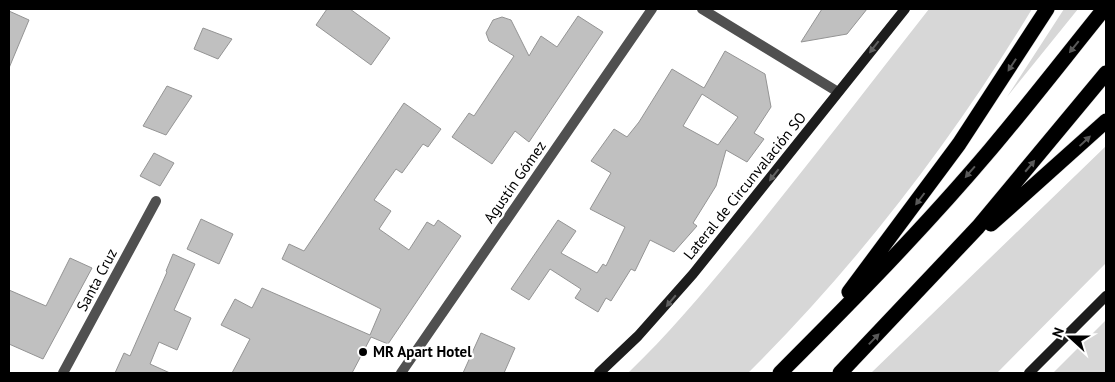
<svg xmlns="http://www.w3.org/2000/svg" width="1115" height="382" font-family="'PT Sans',sans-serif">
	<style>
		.green { fill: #d7d7d7 }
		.building { fill: #c0c0c0; stroke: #949494; fill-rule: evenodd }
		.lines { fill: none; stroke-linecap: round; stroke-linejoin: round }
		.highway-casing { stroke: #dbdbdb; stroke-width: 16 }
		.street { stroke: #505050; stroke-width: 10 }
		.secondary { stroke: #1d1d1d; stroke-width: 10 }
		.highway { stroke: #000; stroke-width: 15 }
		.oneway { fill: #616161 }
		.oneway2 { fill: #595959 }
		.poi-dot { fill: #000; stroke: #fff; stroke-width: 2 }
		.labels { text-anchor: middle; stroke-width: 5; stroke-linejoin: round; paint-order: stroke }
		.street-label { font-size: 15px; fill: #000; stroke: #fff }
		.poi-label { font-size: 15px; font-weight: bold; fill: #000; stroke: #fff; text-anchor: start }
	</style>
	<rect width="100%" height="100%" fill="#fff"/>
	<path class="green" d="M929,9H1032C953,140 857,265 748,373H628C673,330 712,282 751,235C812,160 870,84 929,9Z
		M1064,9H1078L1007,97Z
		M1106,146V263L997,373H871Z
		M1106,320V373H1053Z"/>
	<path class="building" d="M327,9H350L390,38L371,65L316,25Z
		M822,9H867L847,34L801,42Z
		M9,11L29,20L9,68Z
		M578,16L603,32L529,142L515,131L492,164L452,137L469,113L474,116L514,56L489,41L486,33L493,20L502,17L511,20L529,56L541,36L557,47Z
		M203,28L232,39L218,59L194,49Z
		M725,51L765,74L771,107L754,133L764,139L747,162L726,150L716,186L693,223L697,226L674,252L650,240L635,271L631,269L611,301L606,298L598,312L575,298L581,289L550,269L529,300L511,289L558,220L576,231L561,253L597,273L603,264L606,266L625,227L590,209L611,173L591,161L614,129L627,137L639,122L672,69L704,88ZM702,94L738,117L718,145L683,126Z
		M167,86L192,96L166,135L143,126Z
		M404,103L441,129L428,147L423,144L402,173L396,169L374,200L391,211L379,229L409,250L427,222L434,226L438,220L461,236L388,344L371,337L352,373H232L250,339L221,325L235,299L252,308L262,288L370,335L381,309L282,259L289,244L304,251Z
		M154,153L174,163L160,186L140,176Z
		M201,219L233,234L219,264L187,249Z
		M173,254L195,264L174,310L191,318L177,350L159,342L150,364L170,373H115L124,353L130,356L167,272L166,271Z
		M70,258L92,268L43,359L9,344V290L46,306Z
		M481,333L515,348L504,373H463Z"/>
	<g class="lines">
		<defs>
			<path id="highway" d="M991,224L1106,121
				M849,292L959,144L1047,9
				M780,373C852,301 924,228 990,150C1029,104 1066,56 1104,9
				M840,373L978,227L1106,73"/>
		</defs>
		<use href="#highway" class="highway-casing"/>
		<path class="street" d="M702,9L838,92
			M63,373L156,201
			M401,373L652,9"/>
		<path class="secondary" d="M599,373L638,336L693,274L905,9
			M1029,373L1106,296"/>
		<use href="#highway" class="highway"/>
	</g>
	<defs><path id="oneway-solid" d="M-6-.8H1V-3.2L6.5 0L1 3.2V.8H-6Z" transform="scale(1.25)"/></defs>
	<g class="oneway">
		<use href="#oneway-solid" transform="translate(874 47) rotate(128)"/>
		<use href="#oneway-solid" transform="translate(774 175) rotate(128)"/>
		<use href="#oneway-solid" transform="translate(671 301) rotate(130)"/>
	</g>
	<g class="oneway2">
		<use href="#oneway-solid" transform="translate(1074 47) rotate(129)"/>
		<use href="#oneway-solid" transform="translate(1012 65) rotate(123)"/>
		<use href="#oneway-solid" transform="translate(1085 141) rotate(-43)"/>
		<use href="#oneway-solid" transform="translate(1030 166) rotate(-50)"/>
		<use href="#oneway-solid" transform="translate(970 172) rotate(131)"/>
		<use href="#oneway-solid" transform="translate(920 199) rotate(127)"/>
		<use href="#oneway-solid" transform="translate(874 339) rotate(-46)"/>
	</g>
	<circle class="poi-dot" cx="363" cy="352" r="5"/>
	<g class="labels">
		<g class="street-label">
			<text transform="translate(515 182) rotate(-55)" y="5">Agustín Gómez</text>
			<text transform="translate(745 186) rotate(-51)" y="5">Lateral de Circunvalación SO</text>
			<text transform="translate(97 280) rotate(-62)" y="5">Santa Cruz</text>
		</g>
		<g class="poi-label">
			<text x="373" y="357">MR Apart Hotel</text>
		</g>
	</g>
	<rect width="1115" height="382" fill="none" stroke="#000000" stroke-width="20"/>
	<g transform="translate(1070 337) rotate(291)" stroke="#ffffff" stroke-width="4" paint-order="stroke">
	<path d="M0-4L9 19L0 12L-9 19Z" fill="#000000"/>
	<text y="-8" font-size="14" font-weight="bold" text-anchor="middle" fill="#000000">N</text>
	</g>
</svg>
